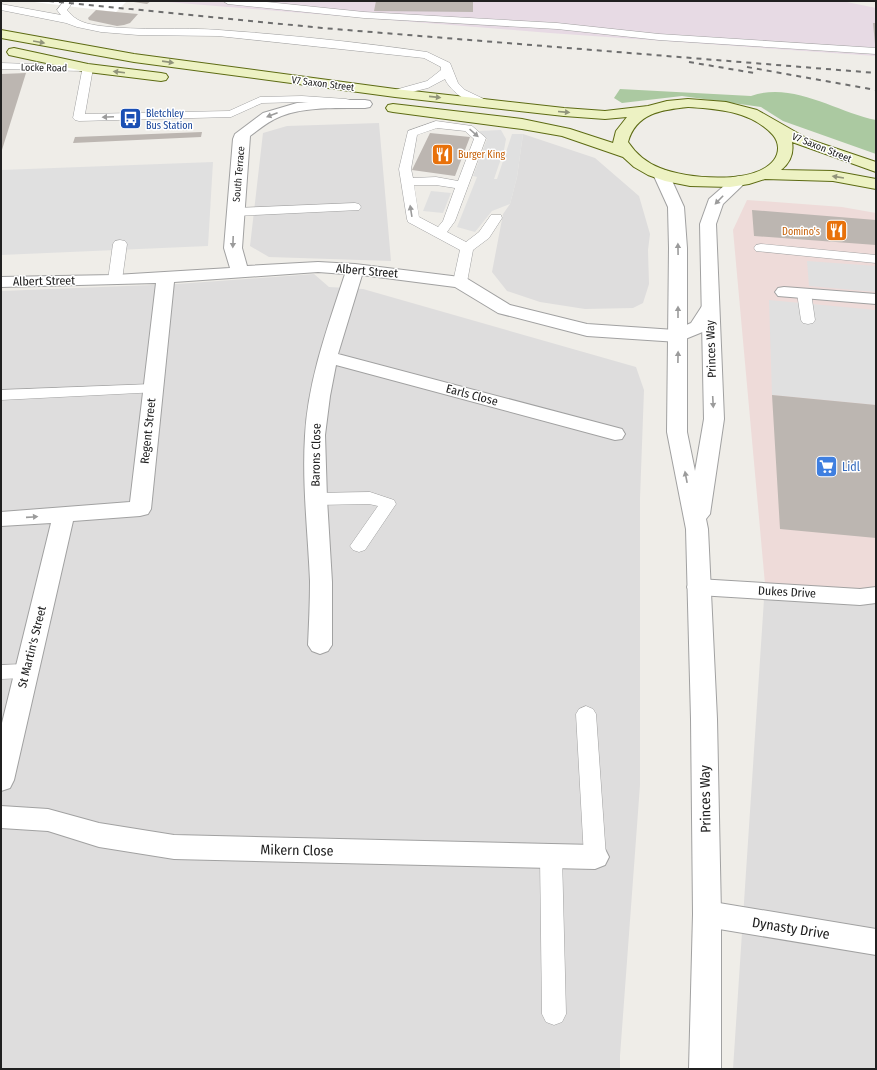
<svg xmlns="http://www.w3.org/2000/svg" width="877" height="1070" font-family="'Fira Sans Condensed',sans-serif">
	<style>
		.residential { fill: #dedddd }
		.commercial { fill: #eedbd9 }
		.industrial { fill: #e7dae4 }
		.forest { fill: #abc9a1 }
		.parking { fill: #e0e0e0 }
		.pier { fill: #fff }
		.building { fill: #bcb6b1 }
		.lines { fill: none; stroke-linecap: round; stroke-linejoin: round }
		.service-casing { stroke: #a1a1a1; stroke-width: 1 }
		.minor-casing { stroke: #a1a1a1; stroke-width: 2 }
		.tertiary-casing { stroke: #a1a1a1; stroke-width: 2 }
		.secondary-casing { stroke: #5d6b13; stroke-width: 2 }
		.service { fill: #fff; fill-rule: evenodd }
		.minor { fill: #fff; fill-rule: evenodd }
		.tertiary { fill: #fff; fill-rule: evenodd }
		.secondary { fill: #edf2c3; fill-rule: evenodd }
		.rail { stroke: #6e6e6e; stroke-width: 2; stroke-dasharray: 5 5; stroke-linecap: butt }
		.oneway { fill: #91947a }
		.oneway2 { fill: #9b9b9b }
		.labels { text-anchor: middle; stroke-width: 3; stroke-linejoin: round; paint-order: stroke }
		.far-street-label { font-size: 10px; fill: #202020; stroke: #fff }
		.far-transit-label { font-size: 10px; fill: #164399; stroke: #fff; text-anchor: start }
		.far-food-label { font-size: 10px; fill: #c56008; stroke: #fff; text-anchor: start }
		.street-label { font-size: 12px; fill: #202020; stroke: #fff }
		.shop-label { font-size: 12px; fill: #366cbe; stroke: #fff; text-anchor: start }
		.near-street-label { font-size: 14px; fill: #202020; stroke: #fff }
	</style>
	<rect width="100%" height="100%" fill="#efede8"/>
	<path class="residential" d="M379,123L391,261L269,257L250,246L263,133L287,126Z
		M523,134L595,158L639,196L650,234L648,250L649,284L643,303L633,308L585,309L540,302L507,291L492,272L503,214L510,204L517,177Z
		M314,274L329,287L363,289L636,367L644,390L640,498V785L620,1056V1069H1V291L177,284Z
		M765,584L876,593V1069H733Z"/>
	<path class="commercial" d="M747,200L842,207L876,213V593L765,584L733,230Z"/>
	<path class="industrial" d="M155,1H842L876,8V56L550,33Z"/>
	<path class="forest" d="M620,89L751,96C793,81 836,112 876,120V154L783,121L761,107L682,96L622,103L614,98Z"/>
	<path class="parking" d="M501,130L506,139L504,150L494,179H497L512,134H523L517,177L510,204L492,211L475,232L457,227L477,177L473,176L487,139L479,131Z
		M213,162L208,246L1,255V170Z
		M431,191L451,193L443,213L423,211Z
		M807,261L876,266V292L809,286Z
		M769,300L876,310V405L772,395Z"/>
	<path class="pier" d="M26,1H117L126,2L116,12Z"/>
	<path class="building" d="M127,1H151L147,4Z
		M376,1H473V12L374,11Z
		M96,10L116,12L138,14L130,23L124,25L117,26L89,20L88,18Z
		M873,23H876V44H875Z
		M26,73L1,153V74Z
		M202,132L201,137L73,143L75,137Z
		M430,133L470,137L455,176L412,170Z
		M752,210L876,220V245L754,236Z
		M772,395L876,405V538L780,529Z"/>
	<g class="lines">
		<defs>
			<path id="service" d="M64,1H74L67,10C76,22 87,24 101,26C140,31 180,27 219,30C288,35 358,42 427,52L450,63L458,83L465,90L486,100L488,102L486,104C472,108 450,91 445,79L428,88L395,96L391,95L389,93L391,91L427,81L441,70V67L424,58L218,36L138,35L101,32L77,27L66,23L1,10V4L61,15L57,10Z
				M223,1H257L364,12L557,23L659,34L876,48V54L659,40L557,29L364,18L228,4Z
				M1,63L92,66L93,68L85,114L229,111L260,97L302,96L346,99L350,100L352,102L350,104L346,105L302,102L262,103L231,117L79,121L75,120L73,118L82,71L1,69Z
				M436,121L472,126L486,138L455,221L447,232L466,242L479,232L491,215H501L502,218L489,238L473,250L467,282L465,285L460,286L455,285L453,282L460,250L408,222L407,219L399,169L408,131ZM437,128L465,131L474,139L458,181L436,177L413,178L411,169L417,135ZM414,185H436L455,188L443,221L438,227L419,217Z
				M355,203L359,204L361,207L359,210L235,216L230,215L229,212L230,209L235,208Z
				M120,240L125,241L127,244L122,280L120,283L115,284L110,283L108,280L113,244L115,241Z
				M761,244L876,255V263L756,251L754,248L756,245Z
				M804,289L809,290L811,293L815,320L813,323L808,324L803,323L801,320L797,293L799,290Z
				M153,384L158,386L161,389L158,392L1,400V390Z
				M370,492L394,500L396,504L365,550L359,552L353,550L350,546L378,506L369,504L316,505L310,503L308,499L310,495L316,493Z
				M25,664L32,666L34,671L32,676L25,678L1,679V665Z
				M586,706L593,709L596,714L606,857L603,864L595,866L587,864L584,857L576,714L579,709Z
				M551,847L558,850L562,856L566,1014L562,1022L554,1025L546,1022L542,1014L540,856L544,850Z"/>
			<path id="minor" d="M332,100H365L370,101L372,104L370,107L365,108C337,108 297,106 273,120C265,124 257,131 250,136L242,248L247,266L318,262L355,264L460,277L466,278L510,305L587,324L675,330L691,323L704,303L710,302L716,303L719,307L705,331L678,342L587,336L498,313L455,287L362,275L338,354L622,429L625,434L622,439L615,440L336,365L330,396L325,435L327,499L332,582V645L328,651L320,654L312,651L308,645C309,624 310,602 310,581C308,533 302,484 305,436C308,380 328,326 345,274L318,272L174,282L151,509L148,514L140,516L73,521L14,780L10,788L1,791V727L51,523L1,526V512L130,502L156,283L1,287V277L115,275L230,268L224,248L233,139L235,134L263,113L297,103Z
				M784,287L876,294V304L778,296L775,292L778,288Z
				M698,579L860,589L876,587V603L860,605L698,595L690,593L687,587L690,581Z
				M1,806L48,809L99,823L174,835L595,845L605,849L609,857L605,865L595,869L174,859L99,847L48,831L1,828Z
				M707,901L876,929V955L707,927L697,923L693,914L697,905Z"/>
			<path id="tertiary" d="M661,169L667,171L669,174L684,207L687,248V432L695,471L704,419L700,224L709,199L733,178L739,176L745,178L747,181L723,204L716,224L724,419L710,514L706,519L708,529L717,719L721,914V1069H689L693,914L691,719L686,529L667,432L669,248L668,207L653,174L655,171Z"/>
			<path id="secondary" d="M1,30L134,54L395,89L564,108L605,111L648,106L667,101L688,99L726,102L757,110L808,139L876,162V172L792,142C794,153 790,163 781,170L833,171L876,179V189L833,181L765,179L749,184L730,187L690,186L665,181L648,175L634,167L623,157L562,136L522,129L393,112L388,111L386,108L388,105L393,104L522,119L570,129L613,143L616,131L627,117L605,119L564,116L395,97L134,62L1,38ZM688,107C718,109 751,111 773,135C779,142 780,152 774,160C755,185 686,179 660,168C647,163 636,154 628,142C636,113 661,110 688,107Z
				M14,48L88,64L161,73L166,74L168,77L166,80L161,81L88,72L9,55L7,52L9,49Z"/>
		</defs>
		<use href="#service" class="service-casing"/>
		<use href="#minor" class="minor-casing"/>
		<use href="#tertiary" class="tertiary-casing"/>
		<use href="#secondary" class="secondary-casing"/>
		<use href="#service" class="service"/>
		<use href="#minor" class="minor"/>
		<use href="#tertiary" class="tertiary"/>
		<use href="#secondary" class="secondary"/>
		<path class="rail" d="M49,1L322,28L876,73
			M689,62L754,73
			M747,67L876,90"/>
	</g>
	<defs><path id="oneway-solid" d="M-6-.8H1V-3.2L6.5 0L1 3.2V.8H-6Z"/></defs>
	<g class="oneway">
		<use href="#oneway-solid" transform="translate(39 42) rotate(10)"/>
		<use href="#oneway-solid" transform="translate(168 62) rotate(8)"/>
		<use href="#oneway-solid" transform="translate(119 72) rotate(-173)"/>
		<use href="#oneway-solid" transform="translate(435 97) rotate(6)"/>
		<use href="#oneway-solid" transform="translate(564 112) rotate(5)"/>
		<use href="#oneway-solid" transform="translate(838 177) rotate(-171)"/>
	</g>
	<g class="oneway2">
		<use href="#oneway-solid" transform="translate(272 115) rotate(159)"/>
		<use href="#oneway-solid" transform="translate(108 117) rotate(178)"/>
		<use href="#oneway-solid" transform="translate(474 133) rotate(42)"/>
		<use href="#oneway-solid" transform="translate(719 200) rotate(134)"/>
		<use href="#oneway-solid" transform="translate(411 211) rotate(-99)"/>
		<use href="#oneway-solid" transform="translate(233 242) rotate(92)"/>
		<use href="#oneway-solid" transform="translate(678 249) rotate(-91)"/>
		<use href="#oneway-solid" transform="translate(678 312) rotate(-90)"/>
		<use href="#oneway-solid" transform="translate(678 357) rotate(-89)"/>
		<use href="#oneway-solid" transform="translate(713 402) rotate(87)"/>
		<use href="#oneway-solid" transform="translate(686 477) rotate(-101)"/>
		<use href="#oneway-solid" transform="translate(32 517) rotate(-4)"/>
	</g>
	<defs>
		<symbol id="bus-square" viewBox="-11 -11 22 22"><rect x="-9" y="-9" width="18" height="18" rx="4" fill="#1a4fb4" stroke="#fff"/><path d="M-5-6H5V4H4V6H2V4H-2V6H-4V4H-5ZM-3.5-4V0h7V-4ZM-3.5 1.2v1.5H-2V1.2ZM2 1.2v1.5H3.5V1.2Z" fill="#fff"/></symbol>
		<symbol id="restaurant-square" viewBox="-11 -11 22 22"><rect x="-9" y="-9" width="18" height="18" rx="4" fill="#e8710a" stroke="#fff"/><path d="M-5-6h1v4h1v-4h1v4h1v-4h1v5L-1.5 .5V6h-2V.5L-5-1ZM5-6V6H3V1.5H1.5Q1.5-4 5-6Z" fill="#fff"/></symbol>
		<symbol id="supermarket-square" viewBox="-11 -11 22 22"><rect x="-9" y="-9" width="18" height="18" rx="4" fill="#3f7fe0" stroke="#fff"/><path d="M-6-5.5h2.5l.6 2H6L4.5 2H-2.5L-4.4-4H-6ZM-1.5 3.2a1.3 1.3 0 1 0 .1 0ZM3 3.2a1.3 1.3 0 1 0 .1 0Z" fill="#fff"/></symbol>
	</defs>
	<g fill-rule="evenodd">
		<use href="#bus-square" x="118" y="106" width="25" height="25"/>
		<use href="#restaurant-square" x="430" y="142" width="25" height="25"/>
		<use href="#restaurant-square" x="824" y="218" width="25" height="25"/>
		<use href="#supermarket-square" x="814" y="454" width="25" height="25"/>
	</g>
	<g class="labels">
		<g class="far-street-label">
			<text transform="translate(44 67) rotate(1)" y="4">Locke Road</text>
			<text transform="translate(323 83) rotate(7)" y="4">V7 Saxon Street</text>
			<text transform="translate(822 147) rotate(22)" y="4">V7 Saxon Street</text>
			<text transform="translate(238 174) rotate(-85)" y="4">South Terrace</text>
		</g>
		<g class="far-transit-label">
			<text x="146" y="117">Bletchley<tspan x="146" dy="12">Bus Station</tspan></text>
		</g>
		<g class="far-food-label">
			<text x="458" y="158">Burger King</text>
			<text x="820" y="235" text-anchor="end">Domino's</text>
		</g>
		<g class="street-label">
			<text transform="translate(367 271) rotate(5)" y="4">Albert Street</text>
			<text transform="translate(44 281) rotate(-1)" y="4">Albert Street</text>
			<text transform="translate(711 349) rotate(-92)" y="4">Princes Way</text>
			<text transform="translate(472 395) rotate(15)" y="4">Earls Close</text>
			<text transform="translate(148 431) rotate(-84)" y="4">Regent Street</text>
			<text transform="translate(316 455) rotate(-89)" y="4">Barons Close</text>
			<text transform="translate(787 592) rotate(3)" y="4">Dukes Drive</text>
			<text transform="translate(32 647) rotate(-76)" y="4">St Martin's Street</text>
		</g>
		<g class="shop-label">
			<text x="842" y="471">Lidl</text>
		</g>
		<g class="near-street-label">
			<text transform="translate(705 799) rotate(-91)" y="5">Princes Way</text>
			<text transform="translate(297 850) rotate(1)" y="5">Mikern Close</text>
			<text transform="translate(791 928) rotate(9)" y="5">Dynasty Drive</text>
		</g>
	</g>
	<rect width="877" height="1070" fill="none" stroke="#202020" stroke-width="4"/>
</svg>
